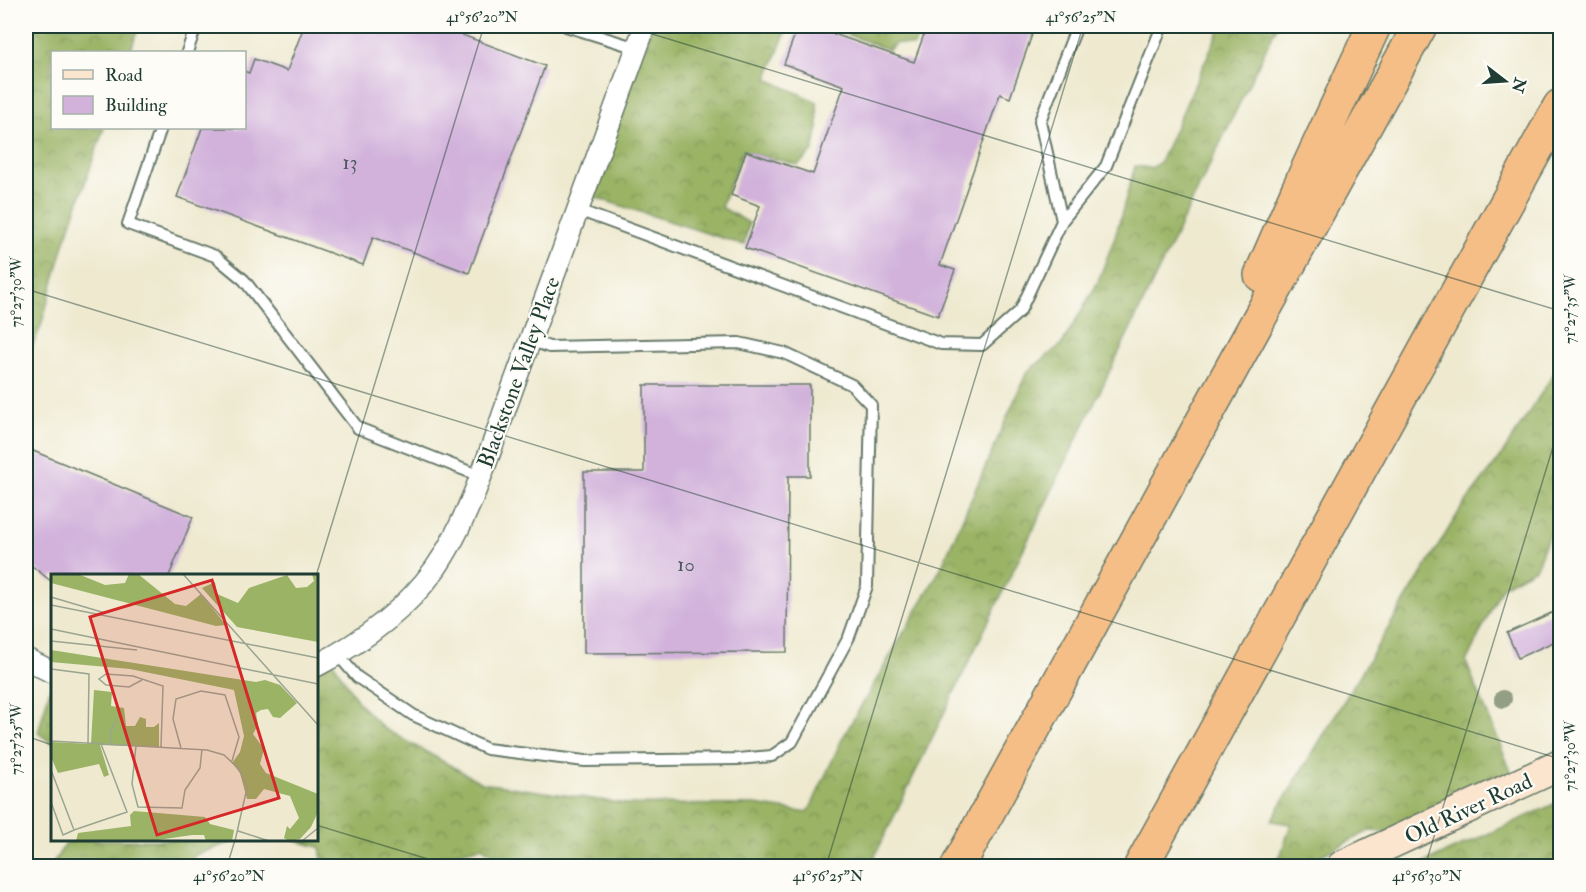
<svg xmlns="http://www.w3.org/2000/svg" width="1586" height="892" font-family="'IM FELL Double Pica',serif">
	<style>
		.forest { fill: url(#forest-crowns); stroke: #5c784c; stroke-width: 1.5 }
		.building { fill: #d2b2db }
		.lines { fill: none; stroke-linecap: round; stroke-linejoin: round }
		.service-casing { stroke: #67796a; stroke-width: 14 }
		.minor-casing { stroke: #67796a; stroke-width: 24 }
		.secondary-casing { stroke: #67796a; stroke-width: 33 }
		.motorway-casing { stroke: #67796a; stroke-width: 36 }
		.service { stroke: #fff; stroke-width: 10 }
		.minor { stroke: #fff; stroke-width: 21 }
		.secondary { stroke: #fbe5cf; stroke-width: 30 }
		.motorway { stroke: #f6be87; stroke-width: 33 }
		.tree { fill: #939f83 }
		.ticks { fill: none; stroke: #1f3d34; stroke-width: 1.5; stroke-opacity: 0.45 }
		.labels { text-anchor: middle; stroke-width: 4.5; stroke-linejoin: round; paint-order: stroke }
		.number-label { font-size: 20px; fill: #4c5a5e }
		.street-label { font-size: 22px; fill: #1f3d34; stroke: #fdfcf7 }
		.inset-road { fill: none; stroke: #9ba491; stroke-width: 1.5 }
		.view { fill: #d62828; fill-opacity: 0.15; stroke: #d62828; stroke-width: 3 }
		.inset-edge { fill: none; stroke: #1f3d34; stroke-width: 3 }
		.neatline { fill: none; stroke: #1f3d34; stroke-width: 2 }
		.ticks-label { font-size: 15px; text-anchor: middle; fill: #1f3d34 }
	</style>
	<defs>
		<pattern id="forest-crowns" width="20" height="18" patternUnits="userSpaceOnUse" patternTransform="scale(1.5)"><rect width="20" height="18" fill="#9ab365"/><path d="M2 6a3 3 0 1 1 6 0M12 15a3 3 0 1 1 6 0" fill="none" stroke="#7d9354"/></pattern>
	</defs>
	<rect width="100%" height="100%" fill="#fdfcf7"/>
	<filter id="ink" filterUnits="userSpaceOnUse"><feTurbulence type="fractalNoise" baseFrequency=".0167" numOctaves="2"/><feDisplacementMap in="SourceGraphic" scale="12" xChannelSelector="R" yChannelSelector="G"/><feConvolveMatrix kernelMatrix="1 2 1 2 8 2 1 2 1" color-interpolation-filters="sRGB"/></filter>
	<filter id="wash" filterUnits="userSpaceOnUse"><feTurbulence type="fractalNoise" baseFrequency=".008" numOctaves="4" result="noise"/><feDisplacementMap in="SourceGraphic" scale="24" xChannelSelector="R" yChannelSelector="G"/><feGaussianBlur stdDeviation="1.35" result="paint"/><feColorMatrix in="noise" values="0 0 0 0 0 0 0 0 0 0 0 0 0 0 0 0 0 1.4 0 .05"/><feComposite in="paint" operator="in"/></filter>
	<g filter="url(#wash)">
		<rect width="100%" height="100%" fill="#eee9cf"/>
		<path class="forest" d="M26,26H139L130,52H52V128H104L65,241L40,329L27,357Z
			M636,26H788L767,79L817,102L818,127L813,151L798,165L743,151L721,207L749,223L744,245L581,193Z
			M825,26H922L914,46L896,43L889,50Z
			M1221,26H1277L870,866H511L507,861L481,847L401,866H323L320,847L293,840H316L317,654L326,651L358,702L383,728L482,783L627,804L755,805L802,812L809,811L842,739L940,570L1027,372L1062,344L1097,284L1115,237L1135,166L1151,168L1160,162Z
			M1560,364V526L1549,534L1536,568L1504,585L1500,591L1466,662L1517,786L1411,834L1369,831L1300,866H1273L1281,854L1291,824L1271,821L1462,507L1499,459Z
			M52,681V743L38,733Z
			M1554,804L1560,821V866H1417Z
			M68,840H238L195,855L187,866H51Z"/>
		<g id="blocks">
			<path class="building" d="M304,26H442L441,27L545,66L469,273L373,237L363,265L177,197L202,128H244V71L249,73L254,59L287,71Z
				M798,26H811L914,62L927,26H1035L1010,98L1000,94L940,265L955,270L938,316L745,248L760,206L731,195L746,151L813,174L844,86L784,64Z
				M644,385H810V476H788L787,652L584,653V472H644Z
				M26,448L193,517L169,576H52V582L26,561Z
				M1560,609V639L1518,658L1507,633Z"/>
		</g>
	</g>
	<g filter="url(#ink)">
		<use href="#blocks" fill-opacity="0" stroke="#67796a" stroke-width="1.5"/>
		<g class="lines">
			<defs>
				<path id="service" d="M566,26L637,48
					M187,52L196,26
					M161,128L128,224L215,256L244,280L358,428L480,476
					M578,210L941,344L982,345L1020,311L1062,221L1106,166L1162,26
					M1062,221L1040,121L1077,26
					M338,655L357,677L413,715L487,749L585,761L738,759L772,756L792,742L849,637L867,586L871,405L852,385L784,353L739,343L549,347L530,340"/>
				<path id="minor" d="M26,659L52,672
					M316,666C362,642 404,612 435,569C472,516 494,437 517,376C560,260 602,143 645,26"/>
				<path id="secondary" d="M1342,866L1560,765"/>
				<path id="motorway" d="M1261,275L1298,190L1374,26
					M958,866L1420,26
					M1141,866L1560,106"/>
			</defs>
			<use href="#service" class="service-casing"/>
			<use href="#minor" class="minor-casing"/>
			<use href="#secondary" class="secondary-casing"/>
			<use href="#motorway" class="motorway-casing"/>
			<use href="#service" class="service"/>
			<use href="#minor" class="minor"/>
			<use href="#secondary" class="secondary"/>
			<use href="#motorway" class="motorway"/>
		</g>
		<circle class="tree" cx="1503" cy="699" r="9"/>
	</g>
	<path class="ticks" d="M626,26L1560,311M26,289L1560,759M316,576L484,26M26,736L52,745M316,825L451,866M227,866L235,840M826,866L1083,26M1425,866L1560,424"/>
	<g class="labels">
		<g class="number-label">
			<text x="350" y="169">13</text>
			<text x="686" y="571">10</text>
		</g>
		<g class="street-label">
			<text transform="translate(518 372) rotate(-70)" y="8">Blackstone Valley Place</text>
			<text transform="translate(1468 808) rotate(-25)" y="8">Old River Road</text>
		</g>
	</g>
	<g transform="translate(51 574)">
		<rect width="267" height="267" fill="#eee9cf"/>
		<path d="M0,0H27L54,11L74,9L78,0H87L124,30L135,32L150,20L175,51L165,52L0,9ZM261,0H267V68L186,53L151,14L164,8L166,20L187,29L198,14L236,1L245,14L256,13L263,7ZM0,76L205,108L214,106L229,111L246,129L229,144L222,143L217,135L210,136L205,139L207,151L202,160L213,175L209,190L215,199L267,220V238L260,253L249,265L238,267L233,264L236,252L239,255L248,244L239,222L213,215L205,225H196L189,199L181,189L189,178L193,162L183,116L79,95L0,88ZM43,116L61,118L60,132L73,134L75,152H84L89,143L95,145V153H103L108,149V173L49,171L58,201L53,203L48,190L7,199L0,183V168L40,170ZM83,237L154,243L159,250L183,256L181,267H155L153,261H141L100,267H25L27,259L80,252L79,241Z" fill="#9ab365"/>
		<path class="inset-road" d="M132,0L267,151M0,23L54,39M0,31L267,84M0,55L267,110M0,67L86,76M0,95L38,100L37,169M91,106L78,113L55,111L48,105L55,100L82,102L112,112L110,173M0,167L156,176L173,181L188,195L196,214L184,267M61,171L59,159L65,147M85,172L81,210L87,233L131,234L134,216L149,194L151,175M130,174L122,145L125,125L150,117L174,121L188,163L181,187M0,196L23,256L12,261L0,228M23,256L76,238L50,170M187,257L218,267M251,267L267,254"/>
		<path class="view" d="M161,6L228,224L106,261L39,43Z"/>
		<rect width="267" height="267" class="inset-edge"/>
	</g>
	<rect width="1586" height="892" fill="none" stroke="#fdfcf7" stroke-width="66"/>
	<rect x="51" y="51" width="195" height="78" fill="#fdfcf7" stroke="#a4b0a9" stroke-width="1.5"/>
	<rect x="63" y="70" width="30" height="9" fill="#fbe5cf" stroke="#a4b0a9" stroke-width="1.5"/>
	<text x="105" y="81" font-size="18" fill="#1f3d34">Road</text>
	<rect x="63" y="96" width="30" height="18" fill="#d2b2db" stroke="#a4b0a9" stroke-width="1.5"/>
	<text x="105" y="111" font-size="18" fill="#1f3d34">Building</text>
	<g transform="translate(1505 81) rotate(107)" stroke="#fdfcf7" stroke-width="4.5" paint-order="stroke">
	<path d="M0-4.5L10 22L0 15L-10 22Z" fill="#1f3d34"/>
	<text y="-9" font-size="16" font-weight="bold" text-anchor="middle" fill="#1f3d34">N</text>
	</g>
	<rect x="33" y="33" width="1520" height="826" class="neatline"/>
	<g class="ticks-label">
		<text x="482" y="22">41°56'20"N</text>
		<text x="1081" y="22">41°56'25"N</text>
		<text transform="translate(16 292) rotate(-90)" y="5">71°27'30"W</text>
		<text transform="translate(1570 309) rotate(-90)" y="5">71°27'35"W</text>
		<text transform="translate(16 739) rotate(-90)" y="5">71°27'25"W</text>
		<text transform="translate(1570 756) rotate(-90)" y="5">71°27'30"W</text>
		<text x="229" y="881">41°56'20"N</text>
		<text x="828" y="881">41°56'25"N</text>
		<text x="1427" y="881">41°56'30"N</text>
	</g>
</svg>
